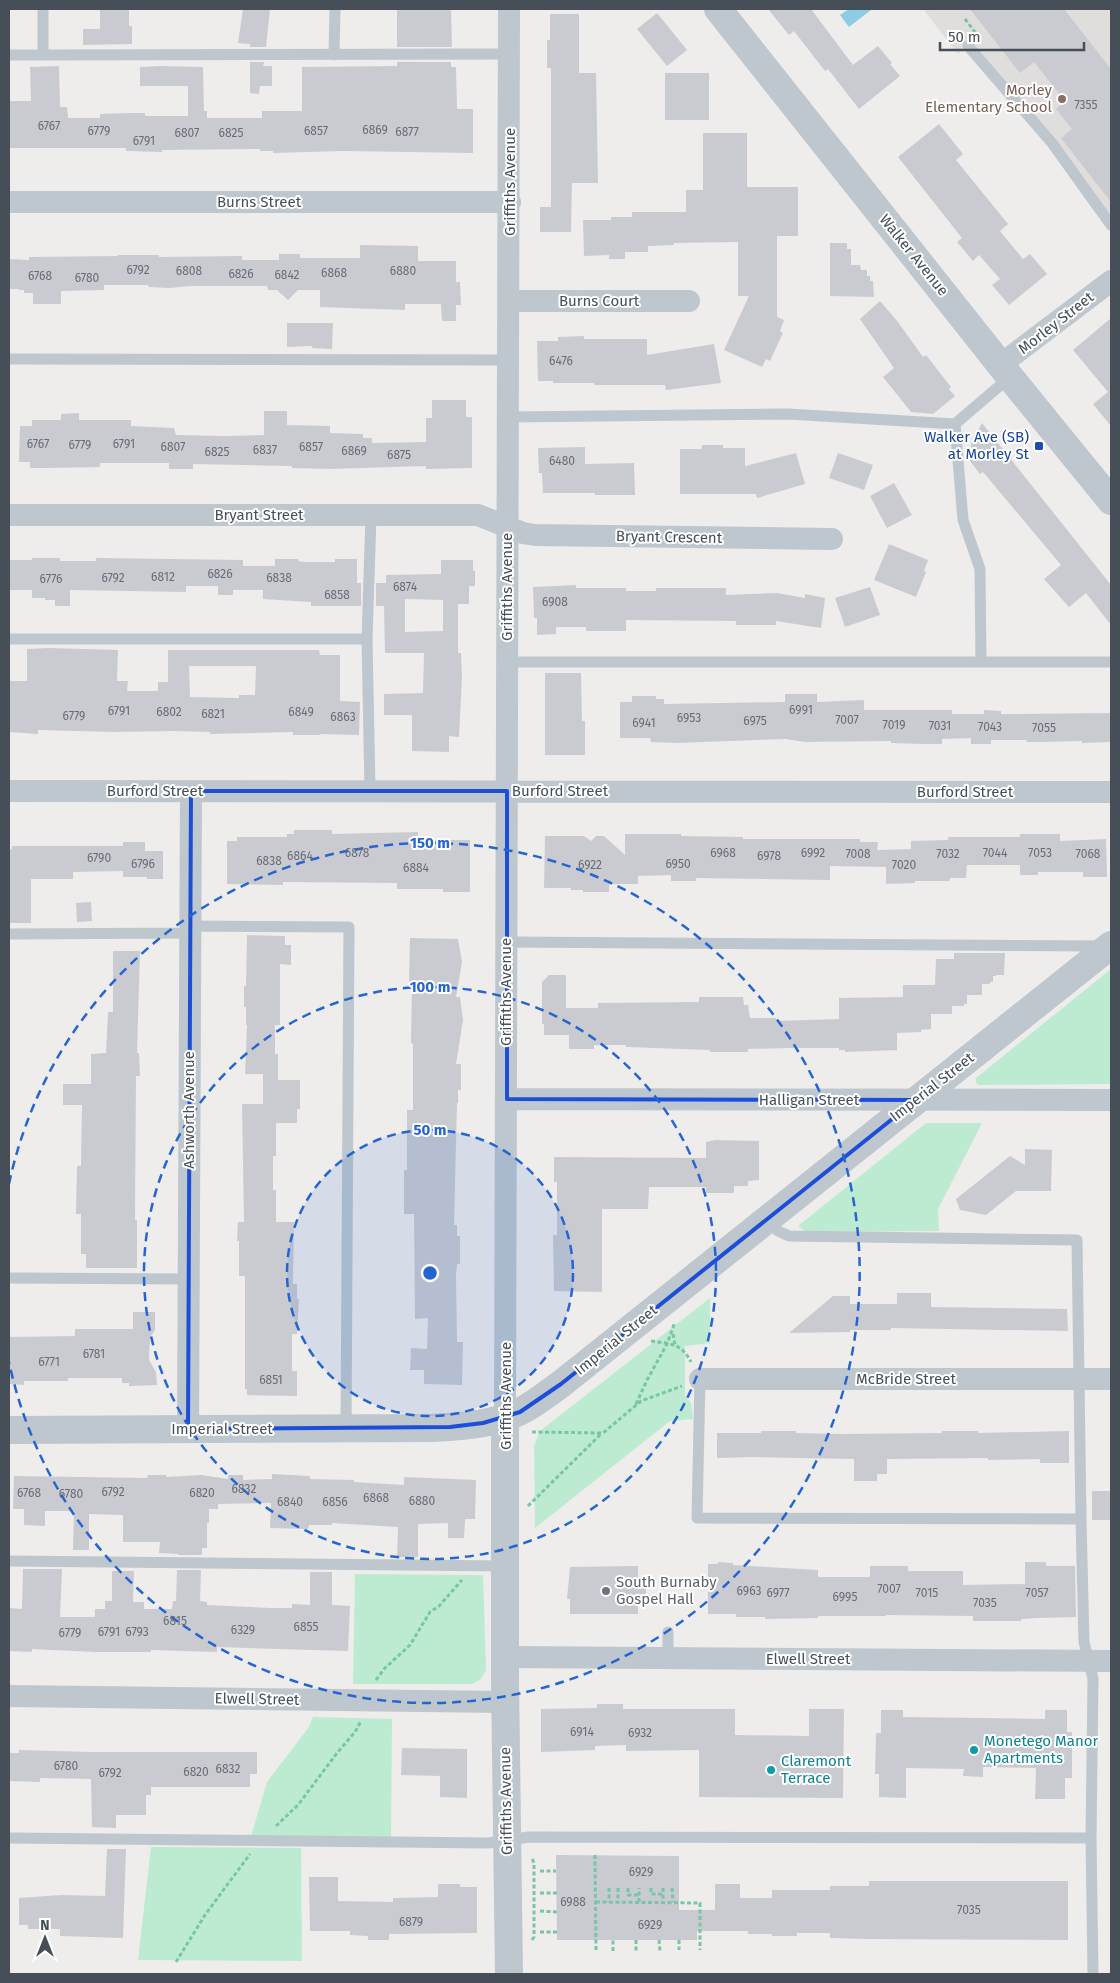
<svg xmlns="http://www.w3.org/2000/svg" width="1120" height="1983" font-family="'Fira Sans',sans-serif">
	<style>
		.education { fill: #e0dddd }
		.green { fill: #bcebd1 }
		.water { fill: #8ccde5 }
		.building { fill: #cacbd1; fill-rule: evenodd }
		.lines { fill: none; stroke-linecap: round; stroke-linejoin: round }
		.path { stroke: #77c6a4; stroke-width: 3; stroke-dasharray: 4 2.5; stroke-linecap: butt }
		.service { stroke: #bec6ce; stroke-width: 11 }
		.minor { stroke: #bec6ce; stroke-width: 22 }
		.tertiary { stroke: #bec6ce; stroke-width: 28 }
		.marked { fill: none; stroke: #1d4ed8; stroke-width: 4; stroke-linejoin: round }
		.ring { fill: none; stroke: #2465d1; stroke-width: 2.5; stroke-dasharray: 9 6 }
		.education-dot { fill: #8d6e63; stroke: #fff; stroke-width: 2 }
		.transit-dot { fill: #1a4fb4; stroke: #fff; stroke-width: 2 }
		.worship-dot { fill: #6b7280; stroke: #fff; stroke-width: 2 }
		.culture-dot { fill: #0f9aa8; stroke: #fff; stroke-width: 2 }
		.labels { text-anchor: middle; stroke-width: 4; stroke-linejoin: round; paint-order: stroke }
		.number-label { font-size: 12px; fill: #676d76 }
		.education-label { font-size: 15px; fill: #785e54; stroke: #fff; text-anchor: end }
		.street-label { font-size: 15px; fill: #464e58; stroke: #fff }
		.transit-label { font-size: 15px; fill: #164399; stroke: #fff; text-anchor: end }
		.worship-label { font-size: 15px; fill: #5b616d; stroke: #fff; text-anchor: start }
		.culture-label { font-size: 15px; fill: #0d838f; stroke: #fff; text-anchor: start }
		.centre { fill: #2465d1; stroke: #fff; stroke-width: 2.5 }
		.ring-label { font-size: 15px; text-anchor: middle; font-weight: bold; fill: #2465d1; stroke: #fff; stroke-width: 4; stroke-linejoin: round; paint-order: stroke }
	</style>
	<rect width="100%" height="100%" fill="#efecec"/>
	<path class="education" d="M923,9H1111V225L968,46L958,54Z"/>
	<path class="green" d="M1111,969V1084L979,1085L976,1083V1078Z
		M926,1123H982L938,1209L939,1231L806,1232L798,1226Z
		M710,1298V1343L685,1346V1396L691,1403L693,1419L670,1421L535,1528L534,1446L540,1431Z
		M355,1574L483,1575L486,1670L481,1679L472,1684H353Z
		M313,1717L392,1719L391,1837L251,1836L267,1782L309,1727Z
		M151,1847L301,1848L302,1961L138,1960Z"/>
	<path class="water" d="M849,9H871V10L849,27L840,15Z"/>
	<path class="building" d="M100,9H129V26H132V44L83,45V29H100Z
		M243,9H270L266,47H250V44L238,43Z
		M397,9H451L452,47H397Z
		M768,9H811L853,65L878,46L892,63L890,64L900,76L859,109L828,69L825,71L794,31L789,35Z
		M970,9H1064L1111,69V202L1061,138L1072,129L1056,109L1065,101L1034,62L1020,73Z
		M657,13L687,50L667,66L637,29Z
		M550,14H579V73H596L598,183H572L571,232H540V207H551V68H547V40H550Z
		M250,62H264L263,66H272V86H260L259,94L250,93Z
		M397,62H451V67H456L457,109H473V153L343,151L273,153V151H260V149L162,150V152L126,151V148H9V101H31L30,67L59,66L60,107H67L68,118H100V114L128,113H145V116H188V86H140V67L160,66L203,67L204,111H207V118H262V111H302V67L397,66Z
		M665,73H709V120H665Z
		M939,124L963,154L956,160L1008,224L1000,231L1023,259L1030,254L1047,274L1009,305L992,285L1000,279L979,255L973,261L957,242L962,238L898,157Z
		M703,133H747V187H798V236H777V317L784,320L780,331L783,333L770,361L766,359L762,367L724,350L749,296H738V242L674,243V245L648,246V252H625V259H609V255L584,256L583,220H611V217H632V212H686V190H703Z
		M830,243H847V249H851V265H860L861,270H867V276H870V281H873L874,297L830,296Z
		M360,245L418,246V261H456V282H460L461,305H456V321H442L441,304H405V310L320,307V290H298L288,300L277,290H268L267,286H191L169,288L149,287L148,285H104V290L61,291V304H33V293H24V290H19V289H9V259L29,260V257L118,256V255H159V257L242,256V260H279V254H300V258H360Z
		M880,301L898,322L923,357L926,355L951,387L949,389L955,396L933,414L911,412L883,377L894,368L860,319Z
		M1111,318V426L1093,404L1108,392L1073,350Z
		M287,323H333L332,349L312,348V346L287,347Z
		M584,336V339H647V355L714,344L721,383L666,390L665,385H594V383H553V381H538L537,341H558V337Z
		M432,400H466V417H472V468L426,469V466L329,469L292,468V466L193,464V469H169V463H100V467L46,468H30V462H19L20,426H32V420H61V414L79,413V420H131V426L174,428L176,435L224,436L264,435V411H287V425L330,426V433L363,434V438H372V443L426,442V418H432Z
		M982,423L1111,585V625L1086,593L1069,607L1044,579L1061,565L983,472L980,474L970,461L971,444Z
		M702,445H723V448H745V466L796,453L805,484L757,498L756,494H680V449H702Z
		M585,447V464L634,463L635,495H595V493H543L542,473H539L538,448Z
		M838,453L873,465L864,490L829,478Z
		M894,483L912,515L887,528L870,496Z
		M889,544L928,560L924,571L926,572L916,597L874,580Z
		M32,558H60V561H96V558L243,560V566H275V559H298V561L304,562H335V559H357V583H361V606H311V602L263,599V590H233V595H218V586H186V592L70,590V606H55V600H45V598H32V590H9V560H32Z
		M441,560H473V571H475V586H469V604H458V653H461L462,677L459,737L449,736V752L412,751V715H384V694L423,693L424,653H385L384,606H376V583H386V575L441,574ZM405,599L443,600V631L405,632Z
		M576,585V588H626V591H656V588H726V595L777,593L805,598V594L825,598L821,628L776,621V625H736V621L626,620V631H586V627H556V634L537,635V618H534L533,587Z
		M870,587L880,615L845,627L835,598Z
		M49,648L118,650L117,681H128L127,691H158V682H168V650H319L320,655H340V701L360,702L359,735L320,734V735H293V732L210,734V732L175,731L114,732L38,730V734L9,732V681H27V649ZM189,666H256L255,695H239V698L190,697Z
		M545,673H581L582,721H585V755H545Z
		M785,694H817V702L864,700V710H952V714H984V710L1001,711V714H1008L1111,713V742L1082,743V741L1042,742H1026L1027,740H991V744H971V738L942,739V744H921L891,743V741L805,742L785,739L676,743L651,742L650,738H620V702H632V696H656V699H664V704L785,702Z
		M294,830H332V834L418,832V840H470V892H443V889H397V883L283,882V885L227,884V841H237V837H287V834H294Z
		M625,834H681V836L743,837V839H860V842H878L877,850L911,849V841L948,840V837H1020V834H1060V841L1106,839L1107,877H1083V872H1038V875H1020V865H967L966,878H950V881H915V883L886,884V867L830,866V880L696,878V881H671V875L638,876V884H609V892H583V890H571V888H544L545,836H584L591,841L596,836H604L625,855Z
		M123,842H145V851H163V879H147V877H123V871L73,872V879H31V923H10L9,850L12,849V846H123Z
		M91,902L92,921L77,922L76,903Z
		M247,935L285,936V945H291V965L280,964V1025H275V1054H278V1080H300V1109H297V1123H276V1156H273V1190H276V1222H294L293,1284H297V1299H299L297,1334H292V1371H297V1396L247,1395V1389H245V1276H239V1241H237L238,1222H244L242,1104H263V1074H245L247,1025H246V1007H244V986H246Z
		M410,938L458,939L462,962L456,997H460L463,1020L456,1064H461V1090H458V1103H457L454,1225H457V1236H460V1264H457L456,1275L457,1342H463L462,1385L424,1384V1370H410L411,1348L427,1349L428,1318L415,1319L414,1214H404V1170H407V1110H413V1044L411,1043L412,985H409Z
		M113,951H140L137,1053H139L140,1076H136L135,1220H137V1268H86V1254H81V1214H76L77,1166H81L82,1105H63V1084H91V1054L106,1053L108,1012H113Z
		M954,953H1005L1004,975H996V976H993V982H990V984H982V995H967V1004H964V1006H952V1014H931V1029L921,1030V1032L897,1033V1050L845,1052V1050H839V1048H790L748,1049V1052H710V1050L626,1047V1045H594V1049H569V1035H544V1024H542V982L549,975H566V1008H598V1003L699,1002V997H743L744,1005H748L750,1018H776V1021L839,1019V998L903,997V985H935L936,959H954Z
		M715,1140L759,1141V1180L748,1181V1186H734V1193H706V1187H649L648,1209H602V1292L554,1291L553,1235H557V1182H554V1157L706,1158V1142Z
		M1025,1149L1052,1150L1051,1191H1016L986,1215L960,1210L956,1199L1010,1156L1025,1165Z
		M897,1293H931V1307L1067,1309L1068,1331L891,1328V1330H850V1332L789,1333L833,1296H850V1304H897Z
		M133,1312H155V1330L150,1337L149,1360L156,1372L157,1385L129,1386V1383H122V1378H68V1381H24V1385L9,1384V1337L75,1336V1329H133Z
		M761,1431H796V1433L842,1434L942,1433V1431H978V1433L1069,1431V1463H1040V1459L988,1460V1458L887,1459V1474H877V1481H854V1459L752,1457L717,1458V1433H761Z
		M272,1474L310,1476V1479L354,1480V1482L404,1485V1477L476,1480L475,1519H465L464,1538H448V1523L418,1524V1557H397L398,1527L332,1523V1525H309L308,1529L270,1528L271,1503L218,1504V1509H209V1523H207V1548H202V1555H178V1554L159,1553L160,1542H123V1515L89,1514V1550H73L74,1511H45V1526L24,1525V1509H13L14,1476L147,1478L148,1475H166V1477L201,1475L228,1479V1475H243V1480L272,1479Z
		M1092,1491H1111V1520H1092Z
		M718,1562L733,1563V1565L818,1570V1577H870V1566H908V1571H963V1585L1025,1584V1562H1046V1566H1075L1076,1617L1037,1618L1021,1619V1621H973V1616L886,1615V1616H818V1618L765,1619V1617H736V1614H708V1564H718Z
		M638,1566V1578H646V1602L638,1603V1614H570V1599H567L570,1567Z
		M23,1569H62L60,1617H95V1609H105V1601H112V1571H134L133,1602H144V1609H172L173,1601H176L177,1570H201L200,1601L207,1602V1605L271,1608H292V1604L310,1605V1572H332V1605L350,1606L348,1651L217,1647V1652L151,1650V1652H95L32,1649V1652L9,1651V1608L22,1609Z
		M597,1704H623V1709H735V1735L809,1736V1709H844L843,1798L699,1797V1750L626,1751V1745L595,1746V1750L541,1752V1709L597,1708Z
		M881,1710H903V1717L1045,1719V1710H1067V1732H1072V1778H1065V1799H1035L1036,1768L983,1767V1777L963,1776L964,1769L906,1768V1798L879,1797V1774H875L876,1733H881Z
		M402,1748L467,1749V1798L440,1797V1776L401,1775Z
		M19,1750L91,1752H257V1774H250V1787H151V1795H146V1815H116V1828L92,1827L91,1779L40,1778V1782L9,1781V1753H19Z
		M107,1849H126L123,1938L60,1936V1929H28V1925H19V1898L61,1895L105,1896Z
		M556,1855L679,1856V1910H715V1884H740V1898H772V1890H830V1886H869V1881H1068V1940L869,1939L830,1938V1933H797V1936H772V1934H748V1931H697V1940H557Z
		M309,1877H338V1901L393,1902V1898L438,1897V1884H460V1887H477V1933L389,1934V1940H368V1936L350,1935V1931H310Z"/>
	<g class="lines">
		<path class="path" d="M965,19L975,32
			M673,1334L675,1345
			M651,1341C671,1344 681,1343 691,1362
			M636,1404L647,1380L667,1344L675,1322
			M532,1432L603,1433L641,1401L682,1386
			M528,1506L602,1433
			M376,1680L384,1669L410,1645L430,1612L439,1606L462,1580
			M276,1826L298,1805L337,1753L355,1732L361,1721
			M595,1855L596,1951
			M540,1871H556
			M609,1888V1902
			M618,1888V1902
			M628,1888V1895H639
			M651,1888V1894H663
			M663,1888V1902
			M672,1888L673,1902
			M540,1893H557
			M596,1902L700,1903V1950
			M639,1902V1888
			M540,1911L557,1912
			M540,1932H557
			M532,1940L534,1937V1863L532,1858
			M636,1940V1951
			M659,1940L660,1951
			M679,1940V1950
			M613,1951V1940
			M176,1962L205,1915L250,1854"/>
		<path class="service" d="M43,9V55L510,54
			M968,46L1052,143L1111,225
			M9,55H43
			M334,55L335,9
			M9,359L509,360
			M509,417L788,414L955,424L963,520L980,569L981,662
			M955,424L1010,377
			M9,639H367
			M507,662H1111
			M370,790L367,639L371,515
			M189,926L349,927L346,1429
			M9,934L189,933
			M506,942L1103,946
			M9,1278L189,1279
			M700,1379L697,1518L1081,1519L1077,1240L789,1236L778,1231L768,1219
			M1081,1519L1084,1642L1093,1679L1091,1838L1093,1974
			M9,1561L505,1566
			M668,1632V1659
			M9,1838L488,1843L529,1837L1091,1838"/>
		<path class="minor" d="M9,202H510
			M509,301H689
			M1000,365L1111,281
			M9,515H478L523,533L535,535L832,539
			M9,791L1111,792
			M507,1099L1111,1100
			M700,1379H1111
			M505,1418L509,9
			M188,1429L191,791
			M505,1657L1111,1661
			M9,1696L505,1702"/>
		<path class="tertiary" d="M718,9L1010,377L1111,501
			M505,1418V1681L509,1974
			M9,1430L432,1428C461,1426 492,1425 519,1412C534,1405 547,1394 561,1384L1111,945"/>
	</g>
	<path class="marked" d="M191,791H507V1099L916,1100L561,1384L520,1412L483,1423L450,1427L188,1429Z"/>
	<circle cx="430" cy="1273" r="143" fill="#2465d1" fill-opacity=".12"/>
	<g class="ring">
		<circle cx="430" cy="1273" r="143"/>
		<circle cx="430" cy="1273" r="286"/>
		<path d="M9 1184A430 430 0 1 1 9 1362"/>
	</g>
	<circle class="education-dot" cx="1062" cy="99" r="5"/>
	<rect class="transit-dot" x="1034" y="441" width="10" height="10" rx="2.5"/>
	<circle class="worship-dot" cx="606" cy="1591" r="5"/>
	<g class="culture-dot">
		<circle cx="974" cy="1750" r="5"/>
		<circle cx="771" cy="1770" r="5"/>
	</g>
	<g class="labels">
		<g class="number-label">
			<text x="1086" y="109">7355</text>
			<text x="49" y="130">6767</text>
			<text x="375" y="134">6869</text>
			<text x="99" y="135">6779</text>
			<text x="316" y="135">6857</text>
			<text x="407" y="136">6877</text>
			<text x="187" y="137">6807</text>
			<text x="231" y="137">6825</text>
			<text x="144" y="145">6791</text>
			<text x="138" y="274">6792</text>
			<text x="189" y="275">6808</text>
			<text x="403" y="275">6880</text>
			<text x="334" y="277">6868</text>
			<text x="241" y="278">6826</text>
			<text x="287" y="279">6842</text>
			<text x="40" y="280">6768</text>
			<text x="87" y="282">6780</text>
			<text x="561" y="365">6476</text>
			<text x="38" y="448">6767</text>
			<text x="124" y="448">6791</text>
			<text x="80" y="449">6779</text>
			<text x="173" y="451">6807</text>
			<text x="311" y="451">6857</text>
			<text x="265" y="454">6837</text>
			<text x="354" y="455">6869</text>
			<text x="217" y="456">6825</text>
			<text x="399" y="459">6875</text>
			<text x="562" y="465">6480</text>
			<text x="220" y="578">6826</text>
			<text x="163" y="581">6812</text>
			<text x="113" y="582">6792</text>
			<text x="279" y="582">6838</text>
			<text x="51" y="583">6776</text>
			<text x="405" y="591">6874</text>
			<text x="337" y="599">6858</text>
			<text x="555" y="606">6908</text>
			<text x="801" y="714">6991</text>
			<text x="119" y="715">6791</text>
			<text x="169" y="716">6802</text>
			<text x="301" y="716">6849</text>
			<text x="213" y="718">6821</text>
			<text x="74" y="720">6779</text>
			<text x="343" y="721">6863</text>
			<text x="689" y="722">6953</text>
			<text x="847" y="724">7007</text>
			<text x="755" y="725">6975</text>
			<text x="644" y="727">6941</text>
			<text x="894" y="729">7019</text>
			<text x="940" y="730">7031</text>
			<text x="990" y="731">7043</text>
			<text x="1044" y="732">7055</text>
			<text x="357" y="857">6878</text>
			<text x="723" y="857">6968</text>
			<text x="813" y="857">6992</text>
			<text x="995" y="857">7044</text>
			<text x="1040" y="857">7053</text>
			<text x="858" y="858">7008</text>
			<text x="948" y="858">7032</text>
			<text x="1088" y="858">7068</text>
			<text x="300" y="860">6864</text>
			<text x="769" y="860">6978</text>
			<text x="99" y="862">6790</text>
			<text x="269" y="865">6838</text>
			<text x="143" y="868">6796</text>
			<text x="678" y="868">6950</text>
			<text x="590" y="869">6922</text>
			<text x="904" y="869">7020</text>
			<text x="416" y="872">6884</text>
			<text x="94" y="1358">6781</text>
			<text x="49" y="1366">6771</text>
			<text x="271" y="1384">6851</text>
			<text x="244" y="1493">6832</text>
			<text x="113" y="1496">6792</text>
			<text x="29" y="1497">6768</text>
			<text x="202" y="1497">6820</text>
			<text x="71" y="1498">6780</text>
			<text x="376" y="1502">6868</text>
			<text x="422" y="1505">6880</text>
			<text x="290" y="1506">6840</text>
			<text x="335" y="1506">6856</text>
			<text x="889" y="1593">7007</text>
			<text x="749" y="1595">6963</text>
			<text x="778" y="1597">6977</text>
			<text x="927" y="1597">7015</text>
			<text x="1037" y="1597">7057</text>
			<text x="845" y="1601">6995</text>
			<text x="985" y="1607">7035</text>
			<text x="175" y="1625">6815</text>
			<text x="306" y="1631">6855</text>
			<text x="243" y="1634">6329</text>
			<text x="109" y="1636">6791</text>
			<text x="137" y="1636">6793</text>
			<text x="70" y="1637">6779</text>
			<text x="582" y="1736">6914</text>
			<text x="640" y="1737">6932</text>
			<text x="66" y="1770">6780</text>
			<text x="228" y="1773">6832</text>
			<text x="196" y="1776">6820</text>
			<text x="110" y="1777">6792</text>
			<text x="641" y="1876">6929</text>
			<text x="573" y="1906">6988</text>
			<text x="969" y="1914">7035</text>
			<text x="411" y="1926">6879</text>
			<text x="650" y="1929">6929</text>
		</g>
		<g class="education-label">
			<text x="1052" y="95">Morley<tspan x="1052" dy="17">Elementary School</tspan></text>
		</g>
		<g class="street-label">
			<text transform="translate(510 182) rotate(-90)" y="5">Griffiths Avenue</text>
			<text x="259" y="207">Burns Street</text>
			<text transform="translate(914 255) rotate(51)" y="5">Walker Avenue</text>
			<text x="599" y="306">Burns Court</text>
			<text transform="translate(1056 323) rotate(-38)" y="5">Morley Street</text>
			<text x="259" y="520">Bryant Street</text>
			<text transform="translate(669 537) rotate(1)" y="5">Bryant Crescent</text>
			<text transform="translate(507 587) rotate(-90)" y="5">Griffiths Avenue</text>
			<text x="155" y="796">Burford Street</text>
			<text x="560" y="796">Burford Street</text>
			<text x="965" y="797">Burford Street</text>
			<text transform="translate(506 992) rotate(-90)" y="5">Griffiths Avenue</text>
			<text transform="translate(932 1087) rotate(-38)" y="5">Imperial Street</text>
			<text x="809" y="1105">Halligan Street</text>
			<text transform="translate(189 1110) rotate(-90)" y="5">Ashworth Avenue</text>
			<text transform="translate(616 1340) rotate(-39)" y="5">Imperial Street</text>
			<text x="906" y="1384">McBride Street</text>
			<text transform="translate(506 1396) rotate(-90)" y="5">Griffiths Avenue</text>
			<text x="222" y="1434">Imperial Street</text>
			<text x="808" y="1664">Elwell Street</text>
			<text transform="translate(257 1699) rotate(1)" y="5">Elwell Street</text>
			<text transform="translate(506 1801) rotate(-91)" y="5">Griffiths Avenue</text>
		</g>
		<g class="transit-label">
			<text x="1029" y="442">Walker Ave (SB)<tspan x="1029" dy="17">at Morley St</tspan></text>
		</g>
		<g class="worship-label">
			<text x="616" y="1587">South Burnaby<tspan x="616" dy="17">Gospel Hall</tspan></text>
		</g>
		<g class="culture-label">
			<text x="984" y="1746">Monetego Manor<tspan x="984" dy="17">Apartments</tspan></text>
			<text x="781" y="1766">Claremont<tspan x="781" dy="17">Terrace</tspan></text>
		</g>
	</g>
	<circle cx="430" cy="1273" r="8" class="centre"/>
	<g class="ring-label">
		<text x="430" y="848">150 m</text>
		<text x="430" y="992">100 m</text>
		<text x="430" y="1135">50 m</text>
	</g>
	<rect width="1120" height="1983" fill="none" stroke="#464e58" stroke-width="20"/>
	<g transform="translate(45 1938)" stroke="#ffffff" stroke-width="4" paint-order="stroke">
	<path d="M0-4L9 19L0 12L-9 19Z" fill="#464e58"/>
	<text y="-8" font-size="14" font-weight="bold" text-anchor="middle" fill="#464e58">N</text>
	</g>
	<path d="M940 42v8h144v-8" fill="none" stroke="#464e58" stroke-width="2.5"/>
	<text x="948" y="42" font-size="15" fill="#464e58" stroke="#ffffff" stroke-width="4" paint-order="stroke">50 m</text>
</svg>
